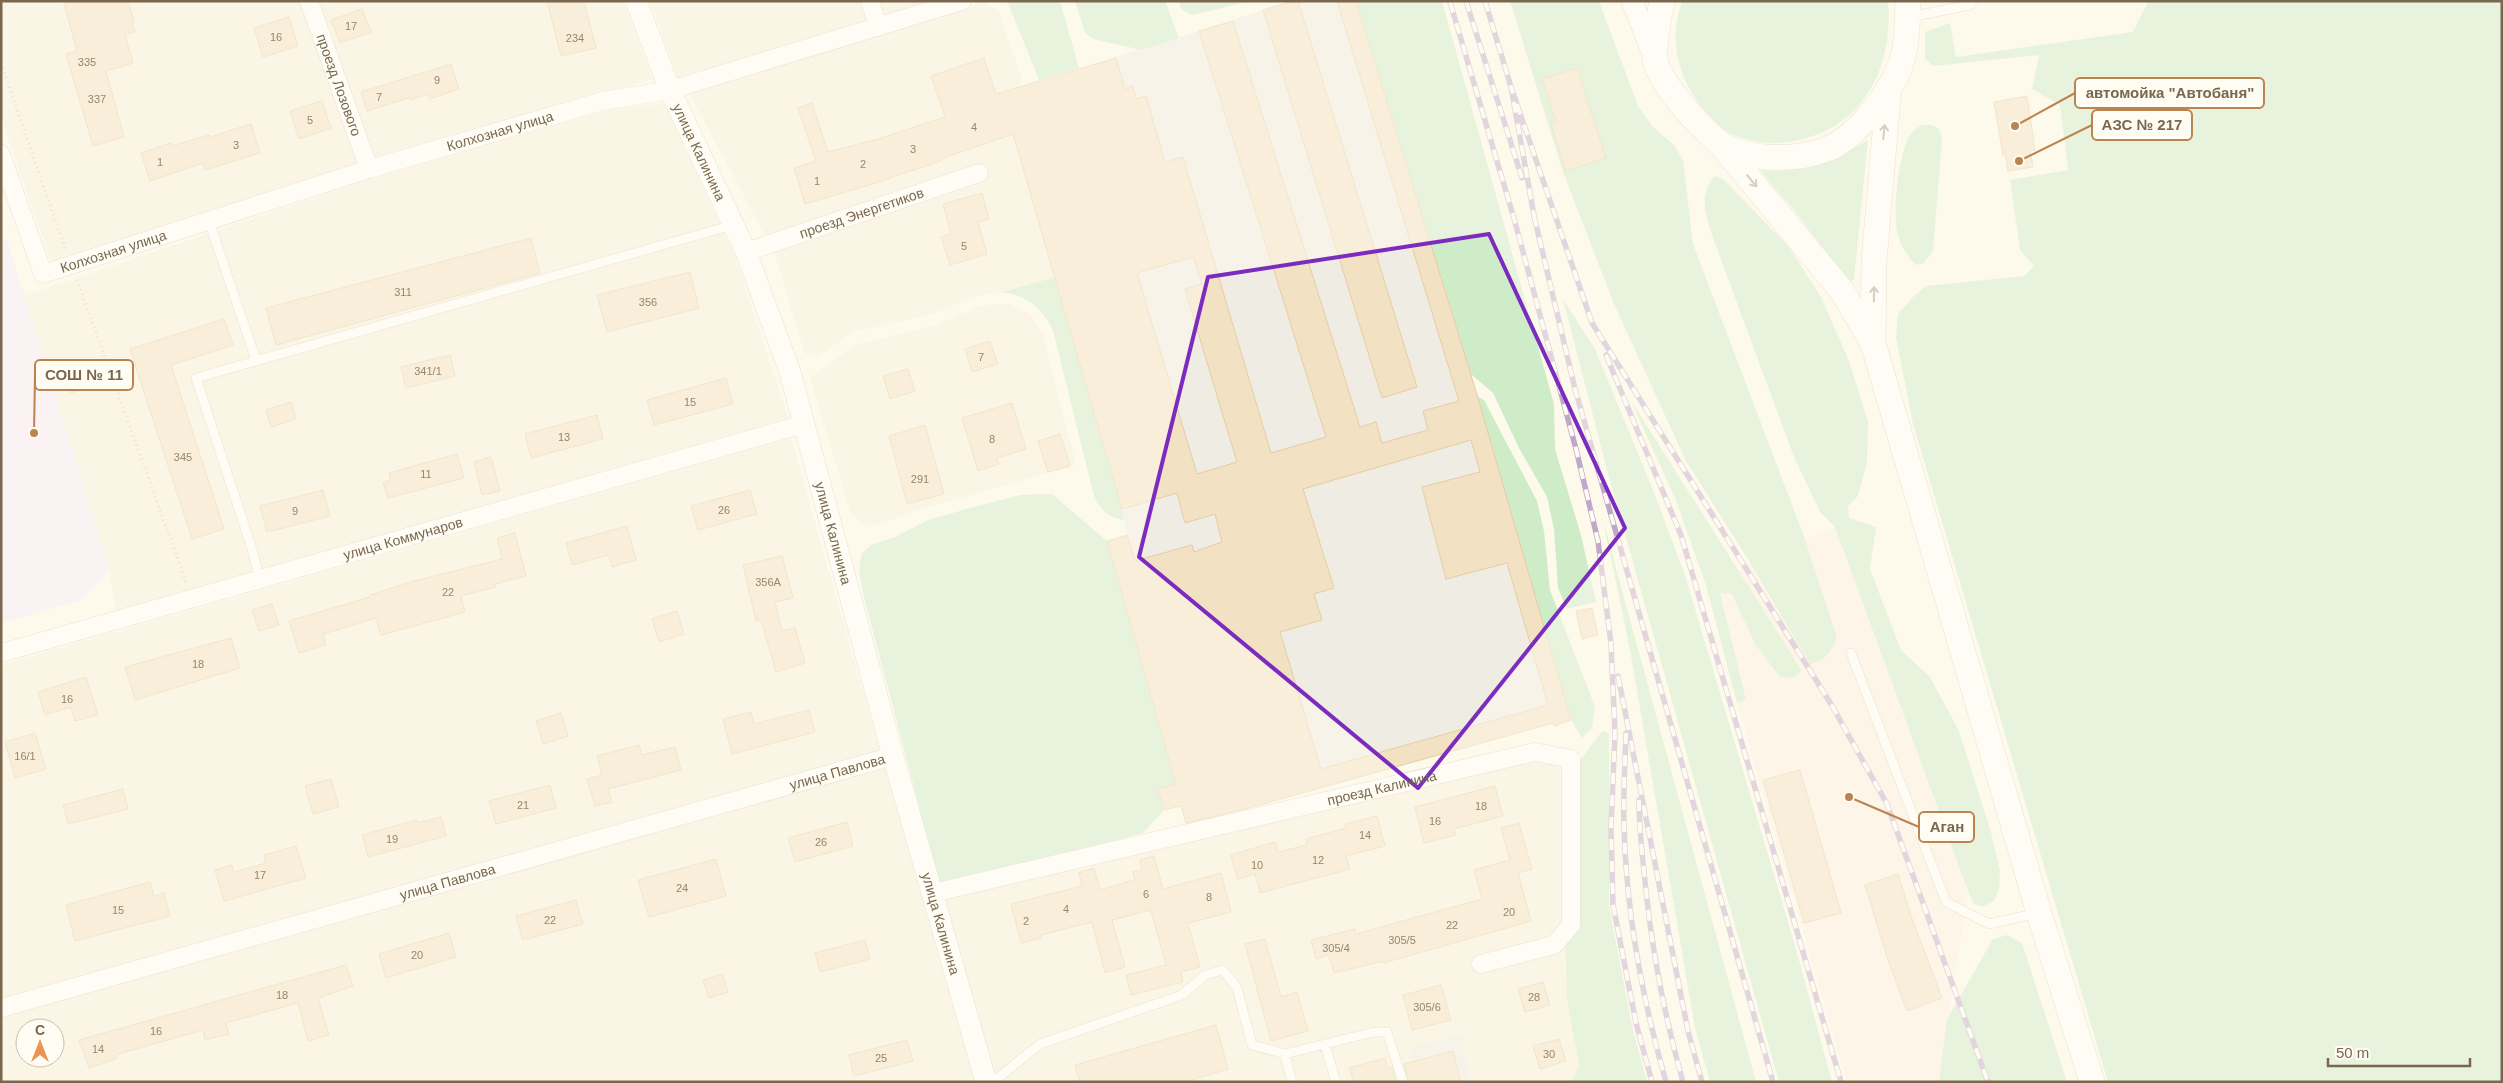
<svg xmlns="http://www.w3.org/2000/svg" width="2503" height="1083" font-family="Helvetica,sans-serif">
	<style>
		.residential { fill: #f5efda; fill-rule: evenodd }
		.commercial { fill: #fdefe0 }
		.industrial { fill: #efece4 }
		.education { fill: #f8e8fa }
		.green { fill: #cfecc9 }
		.building { fill: #f3e1c3; stroke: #e6cca3; fill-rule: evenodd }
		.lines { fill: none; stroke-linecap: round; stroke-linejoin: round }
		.service-casing { stroke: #d1c6b0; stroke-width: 10 }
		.minor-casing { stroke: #d1c6b0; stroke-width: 19 }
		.tertiary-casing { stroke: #d1c6b0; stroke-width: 22 }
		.secondary-casing { stroke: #d4c7ae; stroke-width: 26 }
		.path { stroke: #d9c5a5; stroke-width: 3; stroke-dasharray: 1 4; stroke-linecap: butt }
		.service { stroke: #fff; stroke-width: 9 }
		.minor { stroke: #fff; stroke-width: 18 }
		.tertiary { stroke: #fff; stroke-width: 21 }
		.secondary { stroke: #fff; stroke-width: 25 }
		.rail-casing { stroke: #c1a8c9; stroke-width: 5.5 }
		.rail { stroke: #fffdf3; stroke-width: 4; stroke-dasharray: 11; stroke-linecap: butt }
		.oneway { stroke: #a99c8b }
		.marked { fill: none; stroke: #7b2cbf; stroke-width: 4; stroke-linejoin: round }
		.labels { text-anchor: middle; stroke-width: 4; stroke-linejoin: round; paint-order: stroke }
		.number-label { font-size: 11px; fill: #98866a }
		.street-label { font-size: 14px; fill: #7a674d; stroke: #fffdf3 }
		.leader { fill: none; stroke: #bb834f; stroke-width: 2 }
		.callout-dot { fill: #bb834f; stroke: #fffdf3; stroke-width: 2 }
		.callout { fill: #fffdf3; stroke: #bb834f; stroke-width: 2 }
		.callout-label { font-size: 15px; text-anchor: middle; font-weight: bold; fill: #7a674d }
	</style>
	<rect width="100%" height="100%" fill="#fdfaec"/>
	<path class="residential" d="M1,1H300L358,163L52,265L1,117Z
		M312,1H623L652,79L373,160Z
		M650,1H944L678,77Z
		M984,2L998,10L1022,79L1018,88L1055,277L1002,292L980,295L932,314L853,332L819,356L805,354L775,254L689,93Z
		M664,104L735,257L788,418L116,612L109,570L24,296L373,178L613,109Z
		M1009,304L1030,314L1043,335L1076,465L911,512L877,525H863L851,514L810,378L855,345L936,325L982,305Z
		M791,438L880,752L1,998V665Z
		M1536,758L1556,764L1567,786L1565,919L1567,1000L1579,1064L1572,1082H1472L1461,1035L1417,1082H995L941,900Z
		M886,767L978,1082H1V1015ZM25,1028H55V1058H25Z"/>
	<path class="commercial" d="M1835,527L1968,891L1939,1082H1847L1737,703L1706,585L1805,539Z"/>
	<path class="industrial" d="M1293,1H1356L1471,374L1571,720L1531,729L1187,825L1181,806L1164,810L1158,789L1176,783L1107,541L1127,535L1122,509L1001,93Z
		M1461,1035L1472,1082H1417L1409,1048Z"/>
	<path class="education" d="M7,239L109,570L81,600L1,623V241Z"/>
	<path class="green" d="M1007,1H1060L1079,68L1039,80Z
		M1075,1H1165L1179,38L1141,50L1093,39L1085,33Z
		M1179,1H1252L1192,15L1181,9Z
		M1356,1H1442L1554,404L1555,449L1581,535L1596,602L1567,609L1558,588L1554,529L1547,497L1519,448L1493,393L1471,374Z
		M1510,1H1599L1638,106L1653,127L1674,145L1683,160L1693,244L1805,539L1837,638C1831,652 1825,661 1810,664L1751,564L1686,461L1614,304L1563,172Z
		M1682,1H1888C1891,39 1884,75 1859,105C1831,139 1775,153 1734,135C1714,126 1695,101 1686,82C1674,55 1672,30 1682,1Z
		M2148,1H2502V1082H2108L1913,424L1896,337L1898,314L1913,297L1926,286L2024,276L2034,266L2020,250L2010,180L2068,170L2060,105L2032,89L2039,55L1933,66L1925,59V32L1950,23L1956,57L2133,32Z
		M1921,125H1932L1940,130L1942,139L1933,251L1924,263L1916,265C1908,257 1901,247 1898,236C1892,214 1898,155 1910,135C1912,131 1918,128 1921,125Z
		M1868,140L1854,280L1847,281L1798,215L1760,170C1806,173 1829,164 1868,140Z
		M1714,176L1723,179L1789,247L1821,297L1849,361L1868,422L1867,462L1858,496L1848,506L1849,518L1876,527L1870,569L1901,650L1930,677L1959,731L1991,832L2000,871L1999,890L1994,901L1983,907L1974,904L1968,891L1835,527L1820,512L1794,457L1713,238C1706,214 1698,198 1714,176Z
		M1055,277L1122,509L1124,520C1108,518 1101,510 1094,496L1053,331C1042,307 1027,296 1002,292Z
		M1563,299L1595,349L1653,490L1685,575L1796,949L1832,1082H1779L1607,470Z
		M1477,396L1484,400L1537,501L1544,531L1550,590L1595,707L1592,728L1582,738L1571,720Z
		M1630,399L1802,671L1792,678L1780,677L1755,644L1732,594L1720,593L1746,700L1737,703L1706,585L1675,498Z
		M1052,494L1107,541L1176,784L1158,789L1164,810L1143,833L940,886L864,597L859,571L861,554L871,545L895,537L928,520L970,508L1020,495Z
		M1604,524L1756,1082H1710L1695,1028L1630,650Z
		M1602,731L1609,733V906L1632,1026L1647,1082H1572L1579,1064L1567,1000L1565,919L1576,766Z
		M2007,935L2022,943L2067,1082H1939L1947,1019L1993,939Z"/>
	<path class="building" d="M74,1H128L134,22L132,23L135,32L125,35L133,63L106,71L124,137L93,146L66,54L77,51L64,4Z
		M547,1H584L596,48L561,56Z
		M1293,1H1298L1417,387L1382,398L1263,10Z
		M1337,1H1356L1475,388L1571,720L1554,726L1553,723L1245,809L1186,823L1181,806L1164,810L1158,789L1176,784L1107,541L1127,535L1135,561L1192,545L1194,552L1222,542L1215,514L1185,523L1177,493L1122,509L1013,134L940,159L941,161L889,178V179L805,204L794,168L816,161L798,108L812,103L828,152L878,139L945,117L931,76L984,58L996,94L1116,58L1125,89L1133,86L1136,99L1146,96L1165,162L1183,157L1271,453L1326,437L1199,31L1233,21L1360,427L1376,422L1382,443L1428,430L1423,411L1459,401ZM1193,257L1202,284L1185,289L1237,462L1197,474L1137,273ZM1471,440L1480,472L1422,487L1446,579L1507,563L1548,705L1321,769L1280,632L1322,620L1314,594L1334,588L1303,489Z
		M362,9L371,32L340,43L331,20Z
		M289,17L298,46L263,57L254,28Z
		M451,64L459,89L430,99L428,94L410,100L409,98L367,111L361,92Z
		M1577,68L1606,158L1566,171L1551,124L1556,122L1542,79Z
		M2027,96L2035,150H2030L2033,167L2008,171L2005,154L2003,155L1994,102Z
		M322,101L331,128L299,139L290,111Z
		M251,124L260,153L205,170L203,163L150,181L141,153L171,143L172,146L209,135L210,137Z
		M982,193L989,219L978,222L987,254L950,265L941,237L951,234L943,204Z
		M531,238L540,273L276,345L266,308Z
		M690,272L699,308L607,332L597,295Z
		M224,319L233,345L171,365L224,529L192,539L130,349Z
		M990,341L998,364L972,372L965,349Z
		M450,355L455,376L406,388L401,367Z
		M83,364L91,386L71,393L63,371Z
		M908,369L915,391L890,399L883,376Z
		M726,378L733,404L654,425L647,400Z
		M291,402L296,419L271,427L266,410Z
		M1012,403L1026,449L997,458L999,464L978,471L962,418Z
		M597,415L603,439L531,458L525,434Z
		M925,425L944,494L907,504L889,436Z
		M1060,434L1070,466L1048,472L1038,441Z
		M457,454L464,478L388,498L383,482L391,480L389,473Z
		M491,457L500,491L482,495L474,462Z
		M323,490L330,516L267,532L260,506Z
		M750,490L757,514L698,530L691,506Z
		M627,526L636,560L612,567L609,555L572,565L566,543Z
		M515,533L526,576L495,584L496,587L461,596L465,612L381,635L376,618L323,634L326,645L299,653L289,621L370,597V595L414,581L502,559L497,538Z
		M782,556L793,598L775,602L782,631L795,628L805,663L776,672L761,620L756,621L743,565Z
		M272,604L279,625L259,631L252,610Z
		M1592,608L1598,635L1582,639L1576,611Z
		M677,611L684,634L659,642L652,619Z
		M231,638L240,668L135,700L125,667Z
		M86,677L98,715L75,721L71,707L45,715L38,692Z
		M809,710L815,732L732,754L723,719L751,712L754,724Z
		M561,713L568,736L543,744L536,721Z
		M35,733L46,769L15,778L5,742Z
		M639,745L642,755L675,747L681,770L608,789L612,802L595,806L587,779L602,775L597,756Z
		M1800,770L1841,913L1804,923L1763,780Z
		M331,779L339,807L313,814L305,786Z
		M550,785L556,808L496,824L489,801Z
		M1495,786L1503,816L1454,829L1456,835L1424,843L1415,807Z
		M123,789L128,809L68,824L63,805Z
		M1377,816L1385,846L1346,856L1350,869L1260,893L1255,874L1237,879L1231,855L1275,842L1278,852L1307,845L1306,839L1346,828L1345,824Z
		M441,817L446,836L368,857L362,835L417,820L418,823Z
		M847,822L853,846L795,862L788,838Z
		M1519,823L1532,869L1518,873L1531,921L1383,963V961L1334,973L1329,955L1316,959L1311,940L1355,929L1356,934L1482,899L1474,870L1510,860L1501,828Z
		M296,846L306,878L224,901L215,870L232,865L234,872L266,863L264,855Z
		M1154,856L1163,889L1221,873L1231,912L1188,923L1200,967L1181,972L1183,982L1131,995L1126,975L1166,965L1151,910L1112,920L1125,967L1105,973L1092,922L1041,935L1042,938L1021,943L1011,904L1082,886L1079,873L1094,868L1100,890L1135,880L1133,872L1142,870L1140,860Z
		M716,859L726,896L649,917L638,880Z
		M1898,874L1911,916L1942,998L1907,1011L1888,960L1865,885Z
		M150,882L154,896L164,893L170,916L75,941L66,905Z
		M576,900L583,924L523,940L516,916Z
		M449,933L456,957L386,978L379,954Z
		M1265,939L1281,997L1297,992L1308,1031L1271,1041L1245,944Z
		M865,940L870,959L820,972L815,953Z
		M346,965L353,986L318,998L329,1035L308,1041L298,1003L226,1023L229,1034L205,1040L203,1030L115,1055L116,1059L89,1068L79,1040Z
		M722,974L728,992L709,998L703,980Z
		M1543,982L1550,1005L1525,1012L1518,989Z
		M1441,985L1451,1020L1412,1030L1403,995Z
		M1216,1025L1228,1069L1185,1082H1080L1075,1065Z
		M1559,1039L1566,1061L1540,1069L1533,1046Z
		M907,1040L913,1061L854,1076L849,1055Z
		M1453,1051L1461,1082H1409L1404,1064Z
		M1385,1058L1388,1068L1392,1067L1396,1082H1354L1349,1068Z"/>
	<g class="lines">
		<defs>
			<path id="service" d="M1910,17L1970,5L1973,1
				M209,221L256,360
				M260,580L252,549L196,378L733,225
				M1851,653L1946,902L1989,924L2038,913
				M1325,1045L1336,1082
				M1285,1054L1292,1082
				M993,1082L1040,1044L1182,995L1205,975L1223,970L1237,988L1252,1045L1285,1054L1374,1032H1387L1403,1082"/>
			<g id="minor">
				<path id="s1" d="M309,1L369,169"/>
				<path d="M870,1L878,27"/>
				<path id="s2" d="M1,154L43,274L369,169L603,101L670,90L962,1"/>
				<path id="s3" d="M746,252L979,173"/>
				<path id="s4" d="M1,653L804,424"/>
				<path id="s5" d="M933,893L1535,752L1571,759V925L1554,945L1481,964"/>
				<path id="s6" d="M1,1008L893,756"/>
			</g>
			<g id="tertiary">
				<path id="s7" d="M636,1L670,90L746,252L790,372L893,756L986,1082"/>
				<path d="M1632,1L1655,59"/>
			</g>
			<path id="secondary" d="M1662,1C1659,18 1654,41 1655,58C1656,73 1678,101 1688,112C1698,122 1709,136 1721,144C1749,161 1797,161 1827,149C1854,140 1889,94 1899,69C1908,47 1907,24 1908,1
				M1720,143L1842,291L1873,343L2039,913L2092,1082
				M1873,343L1874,261L1889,87"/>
		</defs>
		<use href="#service" class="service-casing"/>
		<use href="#minor" class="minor-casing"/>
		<use href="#tertiary" class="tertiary-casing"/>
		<use href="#secondary" class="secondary-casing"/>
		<path class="path" d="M1,63L65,248
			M77,280L186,582"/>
		<use href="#service" class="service"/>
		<use href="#minor" class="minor"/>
		<use href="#tertiary" class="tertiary"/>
		<use href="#secondary" class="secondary"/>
		<defs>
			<path id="rail" d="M1466,1L1522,178
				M1485,1L1511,87
				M1450,2L1515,222L1576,449L1598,541L1611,644L1615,733L1611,828L1613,905L1636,1023L1652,1082
				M1534,216L1575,389L1773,1082
				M1535,221L1511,87L1592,323L1831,704L1887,804L1988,1082
				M1606,355L1681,535L1841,1082
				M1618,676L1688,1031L1702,1082
				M1626,733C1625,764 1623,794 1624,824C1626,912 1642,998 1666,1082
				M1639,800C1639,831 1643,861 1646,891C1653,957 1665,1018 1683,1082"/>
		</defs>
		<use href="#rail" class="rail-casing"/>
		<use href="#rail" class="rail"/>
	</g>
	<defs><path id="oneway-shaft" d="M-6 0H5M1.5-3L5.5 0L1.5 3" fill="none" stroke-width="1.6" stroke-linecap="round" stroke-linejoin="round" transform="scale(1.25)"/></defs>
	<g class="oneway">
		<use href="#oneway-shaft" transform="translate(1884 132) rotate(-84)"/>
		<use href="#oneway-shaft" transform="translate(1752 181) rotate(50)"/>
		<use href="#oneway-shaft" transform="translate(1874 294) rotate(-89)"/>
	</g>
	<path d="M0 0H2503V1083H0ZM1489,234L1625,528L1418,788L1139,557L1208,277Z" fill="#fdfaec" fill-opacity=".55" fill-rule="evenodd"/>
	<path class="marked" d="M1489,234L1625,528L1418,788L1139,557L1208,277Z"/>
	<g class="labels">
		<g class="number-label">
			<text x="351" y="30">17</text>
			<text x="276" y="41">16</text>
			<text x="575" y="42">234</text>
			<text x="87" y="66">335</text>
			<text x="437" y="84">9</text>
			<text x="379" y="101">7</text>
			<text x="97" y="103">337</text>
			<text x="310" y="124">5</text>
			<text x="974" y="131">4</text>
			<text x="236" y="149">3</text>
			<text x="913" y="153">3</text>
			<text x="160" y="166">1</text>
			<text x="863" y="168">2</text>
			<text x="817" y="185">1</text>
			<text x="964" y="250">5</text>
			<text x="403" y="296">311</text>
			<text x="648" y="306">356</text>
			<text x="981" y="361">7</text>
			<text x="428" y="375">341/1</text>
			<text x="690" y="406">15</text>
			<text x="564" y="441">13</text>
			<text x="992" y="443">8</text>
			<text x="183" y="461">345</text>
			<text x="426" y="478">11</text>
			<text x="920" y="483">291</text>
			<text x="724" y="514">26</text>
			<text x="295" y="515">9</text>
			<text x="768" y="586">356А</text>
			<text x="448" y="596">22</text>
			<text x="198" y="668">18</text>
			<text x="67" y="703">16</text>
			<text x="25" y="760">16/1</text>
			<text x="523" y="809">21</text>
			<text x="1481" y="810">18</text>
			<text x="1435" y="825">16</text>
			<text x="1365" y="839">14</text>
			<text x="392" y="843">19</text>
			<text x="821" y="846">26</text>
			<text x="1318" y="864">12</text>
			<text x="1257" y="869">10</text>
			<text x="260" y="879">17</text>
			<text x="682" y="892">24</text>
			<text x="1146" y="898">6</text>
			<text x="1209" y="901">8</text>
			<text x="1066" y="913">4</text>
			<text x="118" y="914">15</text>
			<text x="1509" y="916">20</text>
			<text x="550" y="924">22</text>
			<text x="1026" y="925">2</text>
			<text x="1452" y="929">22</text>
			<text x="1402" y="944">305/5</text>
			<text x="1336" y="952">305/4</text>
			<text x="417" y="959">20</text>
			<text x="282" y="999">18</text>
			<text x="1534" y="1001">28</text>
			<text x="1427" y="1011">305/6</text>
			<text x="156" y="1035">16</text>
			<text x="98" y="1053">14</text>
			<text x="1549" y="1058">30</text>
			<text x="881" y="1062">25</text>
		</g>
		<g class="street-label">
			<text dy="5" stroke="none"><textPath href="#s1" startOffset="89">проезд Лозового</textPath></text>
			<text dy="5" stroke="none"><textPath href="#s2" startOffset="606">Колхозная улица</textPath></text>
			<text dy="5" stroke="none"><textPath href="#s7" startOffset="164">улица Калинина</textPath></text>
			<text dy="5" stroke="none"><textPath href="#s3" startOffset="122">проезд Энергетиков</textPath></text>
			<text dy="5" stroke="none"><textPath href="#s2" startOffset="201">Колхозная улица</textPath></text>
			<text dy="5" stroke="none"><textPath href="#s7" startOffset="569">улица Калинина</textPath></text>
			<text dy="5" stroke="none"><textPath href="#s4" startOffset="418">улица Коммунаров</textPath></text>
			<text dy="5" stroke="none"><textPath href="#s6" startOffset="869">улица Павлова</textPath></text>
			<text dy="5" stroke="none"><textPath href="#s5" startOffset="461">проезд Калинина</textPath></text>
			<text dy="5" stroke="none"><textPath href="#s6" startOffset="464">улица Павлова</textPath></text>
			<text dy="5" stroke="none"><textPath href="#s7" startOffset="974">улица Калинина</textPath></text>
		</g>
	</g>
	<path class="leader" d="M2015 126L2075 93M2019 161L2092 125M34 433L35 375M1849 797L1919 827"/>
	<g class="callout-dot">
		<circle cx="2015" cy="126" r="5"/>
		<circle cx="2019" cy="161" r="5"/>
		<circle cx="34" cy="433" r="5"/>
		<circle cx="1849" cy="797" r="5"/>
	</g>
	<g class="callout">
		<rect x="2075" y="78" width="189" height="30" rx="5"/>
		<rect x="2092" y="110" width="100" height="30" rx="5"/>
		<rect x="35" y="360" width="98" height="30" rx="5"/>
		<rect x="1919" y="812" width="55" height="30" rx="5"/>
	</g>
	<g class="callout-label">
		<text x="2170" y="98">автомойка "Автобаня"</text>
		<text x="2142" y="130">АЗС № 217</text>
		<text x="84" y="380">СОШ № 11</text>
		<text x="1947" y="832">Аган</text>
	</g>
	<rect width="2503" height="1083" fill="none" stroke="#7a674d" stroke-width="5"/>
	<g transform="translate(40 1043)"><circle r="24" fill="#fffdf3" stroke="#cac1b1"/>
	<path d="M0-4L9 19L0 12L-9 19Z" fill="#e79550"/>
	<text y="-8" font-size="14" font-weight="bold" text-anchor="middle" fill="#7a674d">С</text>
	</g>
	<path d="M2328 1058v8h142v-8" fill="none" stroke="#7a674d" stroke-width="2.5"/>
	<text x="2336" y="1058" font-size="15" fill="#7a674d" stroke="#fffdf3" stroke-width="4" paint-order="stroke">50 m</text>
</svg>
